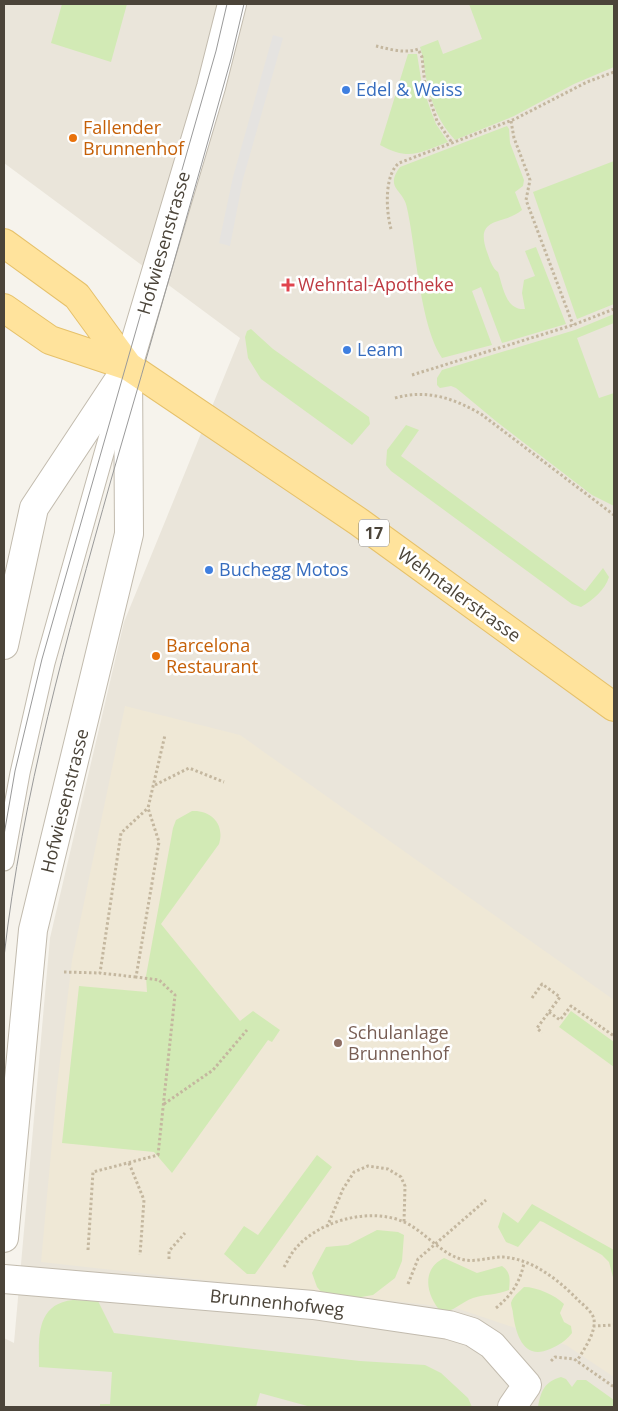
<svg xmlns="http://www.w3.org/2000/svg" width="618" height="1411" font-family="'Open Sans',sans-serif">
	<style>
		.residential { fill: #eae5da }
		.education { fill: #efe8d6 }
		.green { fill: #d2eab5 }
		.parking { fill: #e5e3e0 }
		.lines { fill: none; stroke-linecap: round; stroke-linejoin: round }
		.service-casing { stroke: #c2bbae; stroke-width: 21 }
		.minor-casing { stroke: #c2bbae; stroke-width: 30 }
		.tertiary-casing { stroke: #c2bbae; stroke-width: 30 }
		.primary-casing { stroke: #e6c16a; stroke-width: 30 }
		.path { stroke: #c4b79f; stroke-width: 3; stroke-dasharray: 2.5 2.5; stroke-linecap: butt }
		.service { stroke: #fff; stroke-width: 19 }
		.minor { stroke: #fff; stroke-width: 28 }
		.tertiary { stroke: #fff; stroke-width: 28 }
		.primary { stroke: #ffe39c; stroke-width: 28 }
		.tram { stroke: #9a9a9a; stroke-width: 1 }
		.shop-dot { fill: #3f7fe0; stroke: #fff; stroke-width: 2 }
		.food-dot { fill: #e8710a; stroke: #fff; stroke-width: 2 }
		.health-dot { fill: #e0444e; stroke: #fff; stroke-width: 2 }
		.education-dot { fill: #8d6e63; stroke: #fff; stroke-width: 2 }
		.labels { text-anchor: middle; stroke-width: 5; stroke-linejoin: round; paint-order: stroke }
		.shield { fill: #fff; stroke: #817c74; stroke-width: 1 }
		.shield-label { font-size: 16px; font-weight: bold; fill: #4b4439 }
		.shop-label { font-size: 18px; fill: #366cbe; stroke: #fff; text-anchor: start }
		.food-label { font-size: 18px; fill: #c56008; stroke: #fff; text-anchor: start }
		.street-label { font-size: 18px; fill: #4b4439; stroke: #fff }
		.health-label { font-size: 18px; fill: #be3a42; stroke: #fff; text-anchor: start }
		.education-label { font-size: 18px; fill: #785e54; stroke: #fff; text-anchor: start }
	</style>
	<rect width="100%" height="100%" fill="#f6f3ec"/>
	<path class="residential" d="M4,4H614V1407H4V1338L14,1343L50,938L124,622L240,338L4,163Z"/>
	<path class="education" d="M125,706L240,735L614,1000V1377L566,1345L456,1308L41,1262L57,1087L72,960Z"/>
	<path class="green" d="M62,4H127L111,62L51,43Z
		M469,4H614V67L574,84L514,116L455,140C440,124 431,103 427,82C424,70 424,59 420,47L438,40L443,54L482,39Z
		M408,54H417L422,85L432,114L436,124L448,142C418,153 410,161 380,145Z
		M507,126L509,129L510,143L524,180L523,186L515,192L522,210C503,226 474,215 487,252C490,260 492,268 498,272C503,287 506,311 525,309L522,293L524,280L535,276L525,251L536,247L566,324L502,343L481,287L472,291L492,345L442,358C420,326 416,248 407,208C404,189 384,189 400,167Z
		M614,161V304L577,319L533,192Z
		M614,314V323L577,338L599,398L614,393V506L592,495L497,422L456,388L451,386L440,388L437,385V378L442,370L575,330Z
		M251,329L273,349L369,417L370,424L352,445L261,379L248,358L245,337L247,331Z
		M406,425L419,430L401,456L585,591L603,568L609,577C605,590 593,600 581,607L572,604L391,471L386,465L387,450Z
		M192,811C212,810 225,825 219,844L161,924L240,1021L253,1011L280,1030L272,1042L268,1040L172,1173L154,1152L62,1143L79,986L147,992L146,976L173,828L176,820Z
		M571,1011L614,1042V1067L559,1027Z
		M317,1155L332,1167L255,1274H247L224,1254L244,1226L258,1235Z
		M532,1204L614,1250V1281L609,1262L602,1255L543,1222L540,1221L518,1247L506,1242L498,1227L503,1212L518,1223Z
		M377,1230L398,1232L404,1235L402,1261L395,1278L373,1295L343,1300L324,1295L317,1287L312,1273L326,1247L348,1245Z
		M444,1258L477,1273L502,1266C511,1272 510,1280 509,1290C497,1295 485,1294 473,1298C461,1302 454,1312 441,1312C427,1296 420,1270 444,1258Z
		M524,1287C537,1287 555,1295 564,1304L560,1313L564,1322L571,1326L572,1333C566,1341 559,1345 550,1349C524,1361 516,1335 513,1314C513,1310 511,1306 511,1303C513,1296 519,1292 524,1287Z
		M73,1300L98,1301L114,1333L360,1361L425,1365L441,1373L468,1398L472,1407H311L260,1393L256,1407H100V1404H110L112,1372L39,1367C39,1339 35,1304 73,1300Z
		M561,1377L566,1379L572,1387L577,1380H586L614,1400V1407H538C541,1391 544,1382 561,1377Z"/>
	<path class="parking" d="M273,35L283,38L243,179L230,246L219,243L233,177Z"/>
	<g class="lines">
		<defs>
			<path id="service" d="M4,861L20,773L45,663L121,393"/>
			<path id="minor" d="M4,1279L313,1305L449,1325L472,1332L492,1345L527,1385L512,1407"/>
			<path id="tertiary" d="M4,645L34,508L128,366
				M4,1238L33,930L129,534L128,366L211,87L232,4"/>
			<path id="primary" d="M4,243L77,296L128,366
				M4,308L50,340L128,366L359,522L614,707"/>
		</defs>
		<use href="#service" class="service-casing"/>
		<use href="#minor" class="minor-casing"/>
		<use href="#tertiary" class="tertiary-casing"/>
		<use href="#primary" class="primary-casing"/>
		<path class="path" d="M376,46C389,49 405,54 418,49L422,57L425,85L437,121L453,144
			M511,121L514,138L530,180L526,200L573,325
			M391,229C386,211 384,175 399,163L515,119L587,82L614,72
			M412,375L573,325L614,309
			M395,398C427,389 453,398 481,414L614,515
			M155,785L189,768L224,782
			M64,972L100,973
			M136,977L100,973L121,833L148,808
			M532,998L542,984L560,997L537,1028L542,1033
			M549,1012L560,1020L571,1006L614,1036
			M164,1104L213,1070L247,1030
			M129,1163L144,1200L140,1255
			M327,1227L343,1189L354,1172L368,1166L388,1169L401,1177L405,1186L404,1222
			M88,1250L93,1172L158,1155L175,995L159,980L136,977L159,842L148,808L165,735
			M169,1259V1251L185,1233
			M284,1267C288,1261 291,1253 296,1248C320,1220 371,1207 404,1222C425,1231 442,1256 465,1260C477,1262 490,1257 503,1257C533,1259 560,1281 580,1302C585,1306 592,1312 594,1319C596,1333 584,1349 577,1361
			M408,1284L418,1259L486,1200
			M496,1308C512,1295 520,1282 524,1263
			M593,1326L614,1325
			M551,1361L555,1357L574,1359L614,1387"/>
		<use href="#service" class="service"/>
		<use href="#minor" class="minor"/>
		<use href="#tertiary" class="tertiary"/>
		<use href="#primary" class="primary"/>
		<path class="tram" d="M4,835L15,771L42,659L216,51L227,4
			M4,957C22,795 67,637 111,480C152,340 192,199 231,59L244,4"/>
	</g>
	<g class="shop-dot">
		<circle cx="346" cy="90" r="5"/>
		<circle cx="347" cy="350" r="5"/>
		<circle cx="209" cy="570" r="5"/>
	</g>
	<g class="food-dot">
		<circle cx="73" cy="138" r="5"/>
		<circle cx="156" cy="656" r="5"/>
	</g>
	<path class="health-dot" d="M285.5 277.5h5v5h5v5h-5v5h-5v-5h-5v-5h5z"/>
	<circle class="education-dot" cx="338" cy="1043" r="5"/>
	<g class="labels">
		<rect class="shield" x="359" y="519.5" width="30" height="27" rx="4"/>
		<g class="shield-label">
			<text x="374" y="539">17</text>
		</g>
		<g class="shop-label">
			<text x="356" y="96">Edel &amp; Weiss</text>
			<text x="357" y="356">Leam</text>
			<text x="219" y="576">Buchegg Motos</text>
		</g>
		<g class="food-label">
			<text x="83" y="134">Fallender<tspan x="83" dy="21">Brunnenhof</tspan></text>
			<text x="166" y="652">Barcelona<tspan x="166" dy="21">Restaurant</tspan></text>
		</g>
		<g class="street-label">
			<text transform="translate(164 243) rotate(-74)" y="6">Hofwiesenstrasse</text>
			<text transform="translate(459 595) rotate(36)" y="6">Wehntalerstrasse</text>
			<text transform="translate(65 801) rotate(-76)" y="6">Hofwiesenstrasse</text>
			<text transform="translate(277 1303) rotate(6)" y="6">Brunnenhofweg</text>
		</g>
		<g class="health-label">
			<text x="298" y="291">Wehntal-Apotheke</text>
		</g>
		<g class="education-label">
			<text x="348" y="1039">Schulanlage<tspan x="348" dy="21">Brunnenhof</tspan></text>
		</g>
	</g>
	<rect width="618" height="1411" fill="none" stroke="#4b4439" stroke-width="10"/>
</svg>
